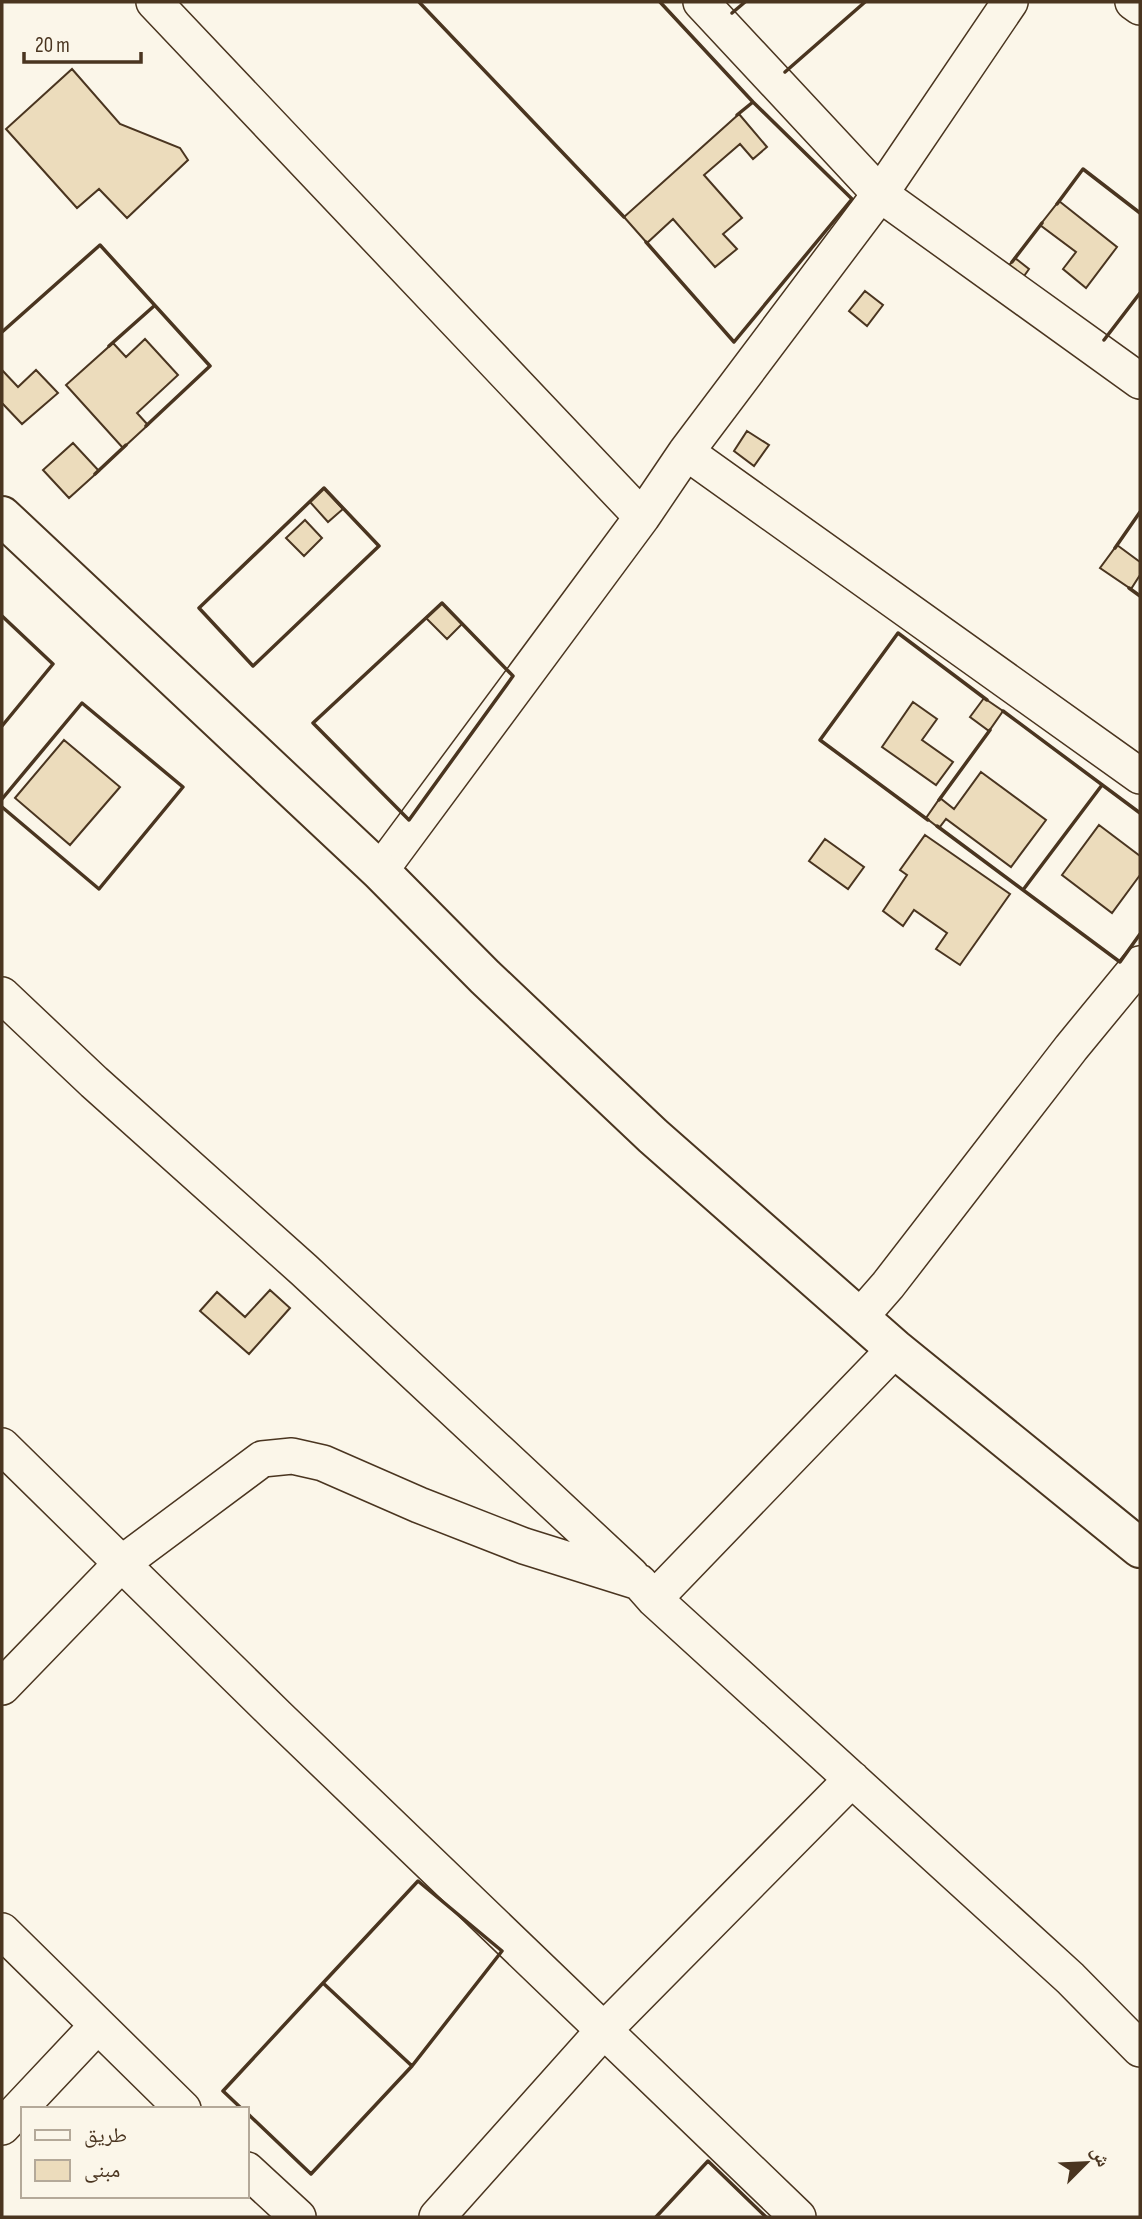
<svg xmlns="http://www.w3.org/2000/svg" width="1142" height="2219" font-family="'Sofia Sans Condensed','Noto Naskh Arabic',sans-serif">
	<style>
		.building { fill: #ecdcbc; stroke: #4a3520; stroke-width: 2 }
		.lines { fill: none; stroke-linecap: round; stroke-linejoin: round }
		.minor-casing { stroke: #4a3520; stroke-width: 38 }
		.tertiary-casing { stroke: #4a3520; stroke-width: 42 }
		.minor { stroke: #fbf6e9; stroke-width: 35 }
		.tertiary { stroke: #fbf6e9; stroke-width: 38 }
		.wall { stroke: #4a3520; stroke-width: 3.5 }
	</style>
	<rect width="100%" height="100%" fill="#fbf6e9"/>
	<path class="building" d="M72,69L120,124L180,148L188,160L127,218L99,189L77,208L6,129Z
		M739,114L767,147L753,159L740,144L704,175L742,218L723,234L737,249L715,267L673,219L647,243L624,217Z
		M1059,201L1117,247L1086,288L1063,269L1076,252L1040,225Z
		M1015,258L1029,269L1017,286L1002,274Z
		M865,291L883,305L867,326L849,311Z
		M145,339L178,375L137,413L148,425L123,448L66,385L113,343L126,357Z
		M2,370L18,387L36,370L58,393L22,424L2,403Z
		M747,431L769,445L754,466L734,451Z
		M73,443L99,471L69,498L43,470Z
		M324,488L343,509L328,522L310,502Z
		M305,520L322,538L304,556L286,538Z
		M1117,545L1140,562V575L1131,589L1100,568Z
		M442,603L462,624L447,639L426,618Z
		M984,698L1003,711L989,731L970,717Z
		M913,702L937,719L922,740L953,762L936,785L882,747Z
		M64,740L120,787L70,845L15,798Z
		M981,772L1046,820L1011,867L946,819L939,828L926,818L940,798L954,809Z
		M1099,825L1140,856V875L1112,913L1062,875Z
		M925,835L1010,894L960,965L936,949L947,933L914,910L903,926L883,911L907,875L900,870Z
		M825,839L864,867L848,889L809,861Z
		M270,1290L290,1308L249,1354L200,1311L217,1292L245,1317Z"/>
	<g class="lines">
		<defs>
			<path id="minor" d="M154,2L642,517
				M701,2L880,194L1140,381
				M1133,2L1140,7
				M686,452L1140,776
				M380,871L642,517L686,452L880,194L1010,2
				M2,995L94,1082L304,1270L631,1575
				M860,1317L888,1285L1071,1048L1140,964
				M2,1446L278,1717L798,2217
				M654,1599L895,1349
				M2,1687L121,1564L262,1459L292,1456L323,1463L419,1505L524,1546L639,1582L654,1599L1070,1978L1140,2049
				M2,1931L183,2109
				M2,2127L97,2026
				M247,2170L298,2217
				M437,2217L604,2030L852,1779"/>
			<path id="tertiary" d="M2,516L380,871L485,977L653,1136L895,1349L1140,1548"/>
		</defs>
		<use href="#minor" class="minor-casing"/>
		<use href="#tertiary" class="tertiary-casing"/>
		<use href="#minor" class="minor"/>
		<use href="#tertiary" class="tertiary"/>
		<path class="wall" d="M419,2L624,217
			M732,13L745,2
			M785,72L865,2
			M737,115L753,102
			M1057,204L1083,169L1140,213
			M646,242L734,342L852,199L753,102L660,2
			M1012,262L1042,223
			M2,332L100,245L210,366L146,426
			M1104,340L1140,293
			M109,346L154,306
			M95,474L126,445
			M324,488L379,546L253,666L199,608Z
			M1115,548L1140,512
			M1129,588L1140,596
			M442,603L513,676L409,820L313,723Z
			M2,616L53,664L2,726
			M1003,711L1140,813
			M2,799L82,703L183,787L99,889L2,807
			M939,800L990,730
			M928,820L820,740L898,633L987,700
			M937,826L1120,962L1140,934
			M1023,890L1102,785
			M418,1881L502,1951L412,2066L323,1983Z
			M242,2109L223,2091L323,1983L412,2066L311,2174L247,2113
			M656,2217L708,2161L766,2217"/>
	</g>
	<rect width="1142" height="2219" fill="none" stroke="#4a3520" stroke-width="7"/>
	<rect x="21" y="2107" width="228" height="91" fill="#fbf6e9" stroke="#b4a999" stroke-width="2"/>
	<rect x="35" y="2130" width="35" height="10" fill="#fbf6e9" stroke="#b4a999" stroke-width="2"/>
	<text x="84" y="2142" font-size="21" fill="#4a3520">طريق</text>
	<rect x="35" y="2160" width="35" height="21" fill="#ecdcbc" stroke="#b4a999" stroke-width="2"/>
	<text x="84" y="2177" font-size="21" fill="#4a3520">مبنى</text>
	<g transform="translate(1086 2163) rotate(66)" stroke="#fbf6e9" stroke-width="5" paint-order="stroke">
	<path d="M0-5L12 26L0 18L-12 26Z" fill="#4a3520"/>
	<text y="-10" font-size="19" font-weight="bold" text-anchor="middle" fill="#4a3520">ش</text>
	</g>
	<path d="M24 52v10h117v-10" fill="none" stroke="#4a3520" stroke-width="3.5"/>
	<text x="35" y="52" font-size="21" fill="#4a3520" stroke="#fbf6e9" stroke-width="5" paint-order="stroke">20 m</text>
</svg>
